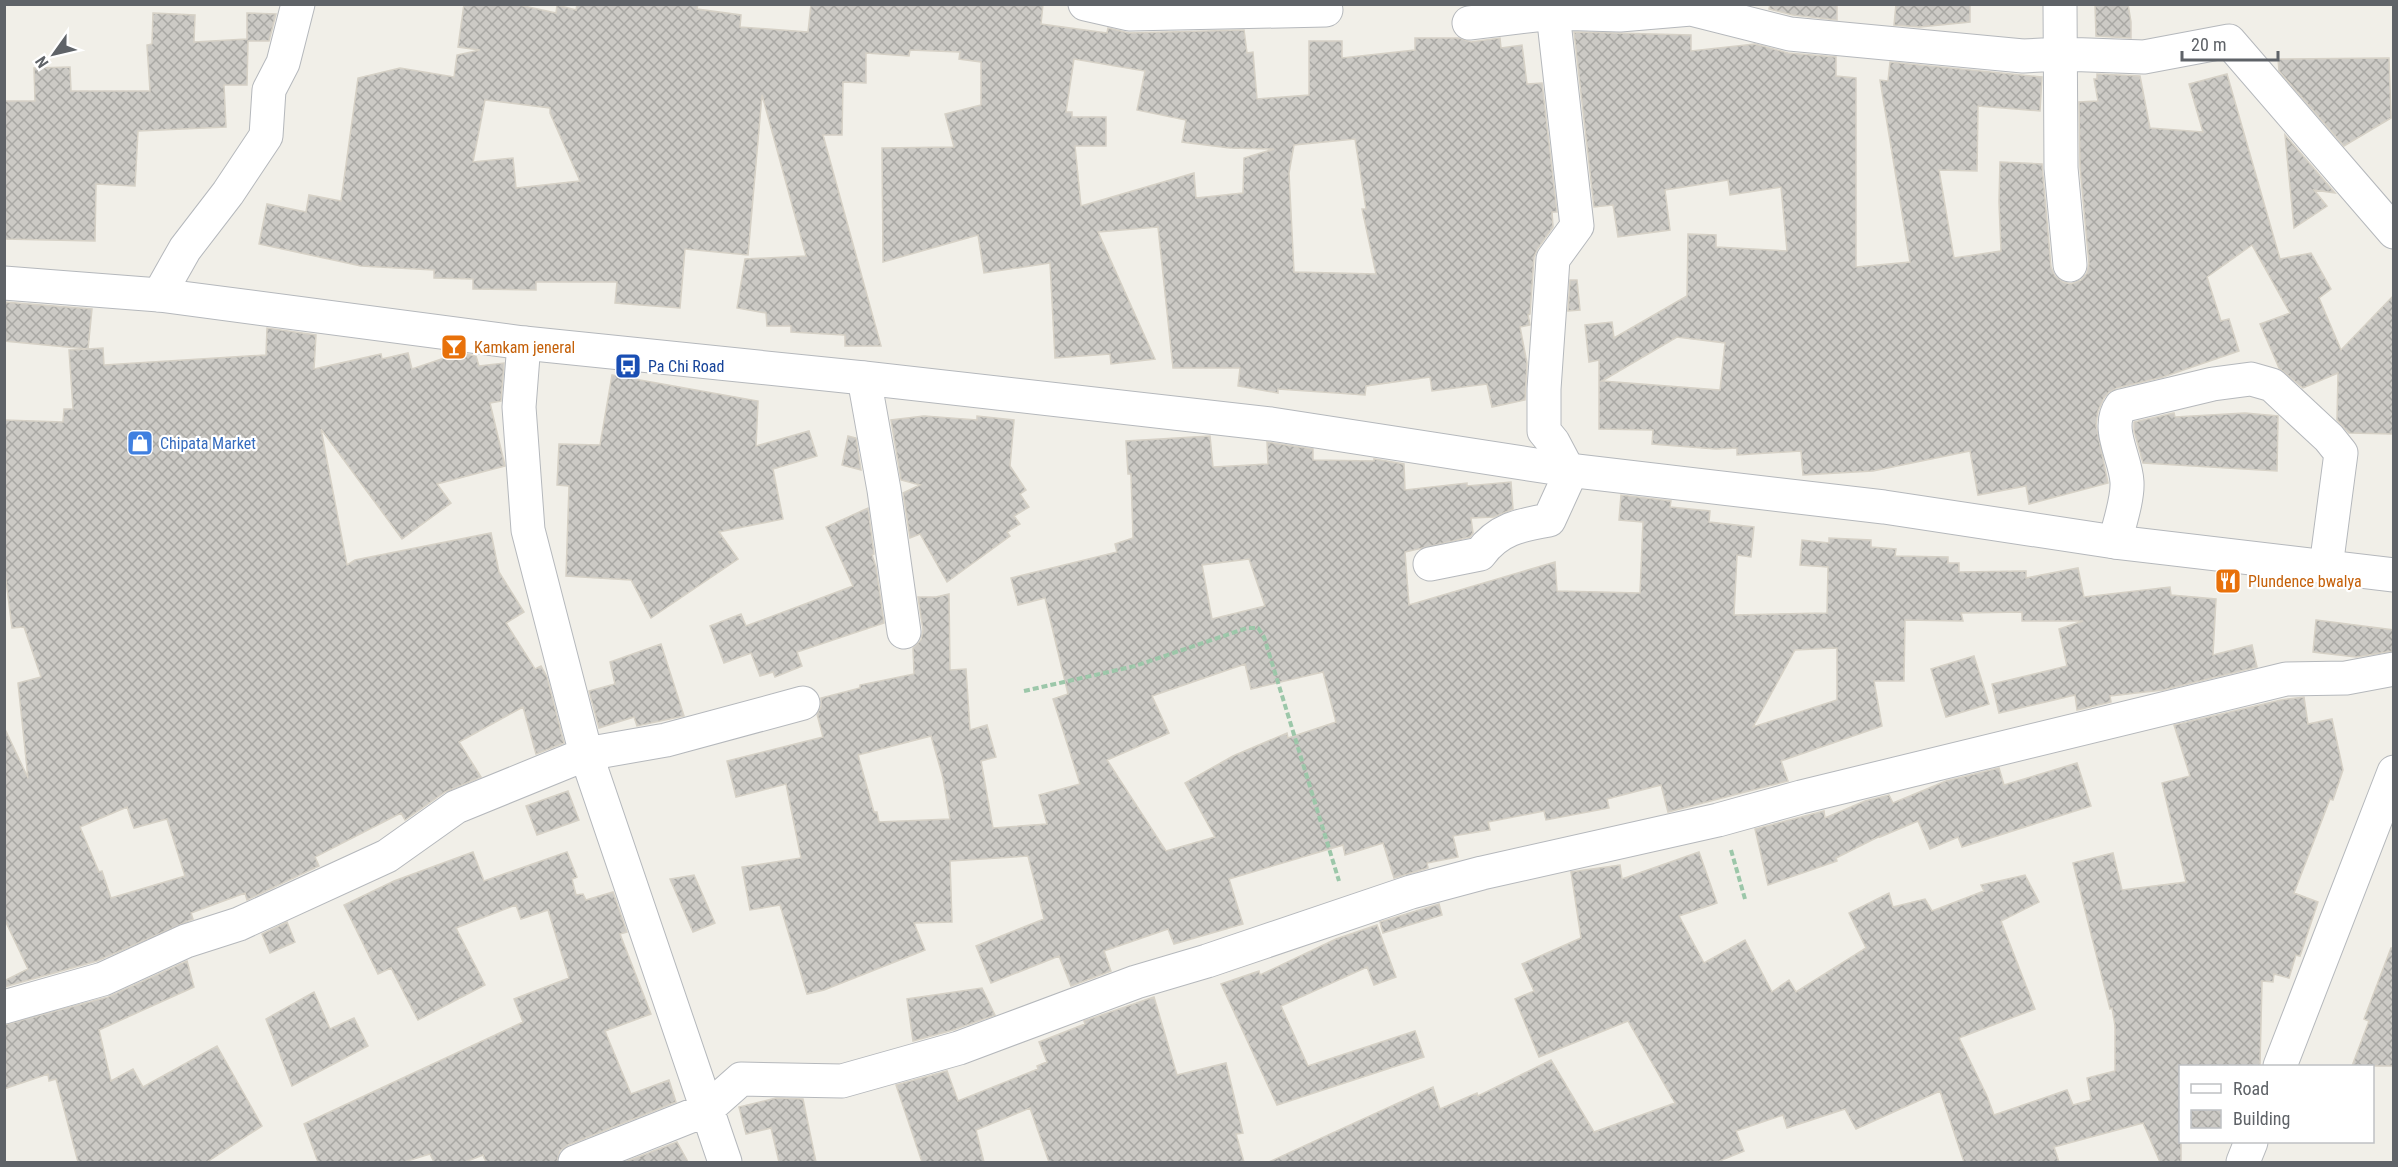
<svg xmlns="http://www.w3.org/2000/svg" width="2398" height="1167" font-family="'Roboto Condensed',sans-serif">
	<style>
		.building { fill: url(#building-cross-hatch); stroke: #d6d1c6; stroke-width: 1.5; fill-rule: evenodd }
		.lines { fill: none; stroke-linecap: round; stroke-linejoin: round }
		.minor-casing { stroke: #b5b8bc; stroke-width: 35 }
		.tertiary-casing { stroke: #b5b8bc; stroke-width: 35 }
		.path { stroke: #9cc7a9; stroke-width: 4; stroke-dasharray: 6 3; stroke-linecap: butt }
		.minor { stroke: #fff; stroke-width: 33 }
		.tertiary { stroke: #fff; stroke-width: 33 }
		.labels { text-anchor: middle; stroke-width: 4.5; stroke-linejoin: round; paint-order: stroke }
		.food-label { font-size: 16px; fill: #c56008; stroke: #fff; text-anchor: start }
		.transit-label { font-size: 16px; fill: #164399; stroke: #fff; text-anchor: start }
		.shop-label { font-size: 16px; fill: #366cbe; stroke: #fff; text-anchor: start }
	</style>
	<defs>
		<pattern id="building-cross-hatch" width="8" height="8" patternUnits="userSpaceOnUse" patternTransform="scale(1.5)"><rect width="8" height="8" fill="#cccac5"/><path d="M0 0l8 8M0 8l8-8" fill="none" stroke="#a9a8a4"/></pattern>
	</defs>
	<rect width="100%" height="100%" fill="#f1efe8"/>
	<path class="building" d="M464,4H515L556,13L557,5L576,10L577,4H698L697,9L741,15L740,27L808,32L811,4H1043L1041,24L1107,33L1108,28L1129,33L1244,30L1247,53L1253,52L1257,99L1309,95V41H1342V58L1415,50V38H1459L1471,42L1500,38L1501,48L1522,45L1527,84L1542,83L1557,212H1552L1553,227L1538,248L1534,257L1530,314L1528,315L1530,325L1520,327L1527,363L1525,400L1492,407L1487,384L1432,391L1430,377L1366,386L1365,395L1278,389V393L1238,386L1240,368H1173L1158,227L1098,232L1155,359L1111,364L1110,354L1055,358L1050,263L984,273L978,235L883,262L882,148L954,147L945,114L981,105V62L959,59L960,52L910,50L909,56L866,53V83L843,82L842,135H823L881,346H845V335L791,332V326H767L766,313L737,308L745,259L806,256L762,95L748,255L685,249L680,308L615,303L617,282H536V290L473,289V279L434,278V270L361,266L259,244L267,204L306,212L309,195L341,201L358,78L400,68L454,77L457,55L480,50L458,47ZM1074,59L1145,71L1137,110L1186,120L1182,142L1230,148L1274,149L1244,158L1243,193L1196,198L1194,173L1081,206L1075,146H1106V117H1072V112H1066ZM485,100L550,108V113L580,181L516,188L513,158L473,162ZM1355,139L1366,209H1362L1376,274L1294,272L1289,173L1294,145Z
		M1770,4H1837V20L1793,15L1769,9Z
		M1896,4H1970V22L1920,27L1894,25Z
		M2095,4H2128L2131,22V38L2096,36Z
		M153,13L195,15L194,42L247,39V13L276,14L269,41H248L247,85H224L226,127L138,131L135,186L96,184L95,241L4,239V101H35L34,68L70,67L71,91H150L147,45L152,44Z
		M1574,32L1691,35V51L1755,44L1788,53L1836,57V76L1856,78V267L1910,262L1880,80L1888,81L1890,62L2042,77L2040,111L1978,106L1977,171L1939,170L1954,258L2001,251L1999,202L2000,162L2042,164L2051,267L2055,276L2063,282L2071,284L2081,280L2087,273L2089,264L2080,167L2079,102L2098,101L2094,79H2097V74L2140,76L2150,128L2203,132L2189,84L2227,74L2280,259L2311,253L2331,289L2319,298L2341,350L2394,295V434L2349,433L2337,420L2338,373L2303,388L2279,368L2260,324L2290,313L2252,245L2207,277L2221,321L2229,319L2239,351L2163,377L2117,388L2109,392L2104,398L2098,411L2096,425L2108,483L2029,504L2026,486L1978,495L1970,451L1873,471L1803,475L1801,451L1737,455V448L1716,449L1652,444L1653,430L1599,429V360L1589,362L1585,325L1612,322L1614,338L1687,296L1688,234L1716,235V247L1787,251L1781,187L1730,195L1728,180L1665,190L1670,230L1618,237L1613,205L1594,207ZM1677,337L1725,343L1720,390L1602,381Z
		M2389,58L2391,118L2344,146L2279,71L2278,59Z
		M2285,135L2335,193L2314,190L2327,206L2294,228Z
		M1570,280H1577L1580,310L1568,311Z
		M4,302L92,309L88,349L103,348L104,365L266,355L267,328L316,335L314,369L381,354L382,359L408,353L412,369L459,353L476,356L479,366L504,363L501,401L490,403L505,466L437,484L451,503L402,539L321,429L347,565L355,560L491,533L499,572L524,612L506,623L535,669L541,666L547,677L564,743L536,754L523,707L459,742L481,777L445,792L405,820L401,813L315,857L319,866L247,900L245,893L191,913L193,919L97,961L4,987V981L28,969L4,918V727L28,778L18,683L41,677L24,627L12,628L4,565V420L63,422L64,409H73L69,350L88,349L4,341ZM127,807L134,828L167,819L185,876L111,898L102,871L99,872L80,827Z
		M612,375L758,401L756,446L809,431L817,456L773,469L783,519L719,532L738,559L651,618L631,580L566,576L569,486L557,485L559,444L600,445Z
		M2174,413L2175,417L2245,413L2278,416L2277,471L2143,463L2134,431V422Z
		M924,416L977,420V416L1014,420L1010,466L1026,490L1020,494L1029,507L1014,516L1020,524L1007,532L1010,536L947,582L920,534L910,538L903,493L920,485L901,480L891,420Z
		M848,436L856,438L861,470L842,465Z
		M1210,436L1213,467L1268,464L1267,442L1313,449V460L1374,461V459L1404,464L1405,490L1467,483V486L1511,482L1513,509L1494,517L1471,518L1473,533L1470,537L1405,552L1409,605L1555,562L1557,591L1640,593L1643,522L1619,520L1621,495L1671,501L1670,507L1710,511L1709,522L1754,527L1751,557L1737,555L1734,615L1827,613L1828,567L1800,565L1802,540L1829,543V538L1871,540V547L1896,549L1895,556L1948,557V563H1959V572L2026,571V578L2078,568L2084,597L2170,587L2171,595L2216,599L2213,655L2252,645L2257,667L2163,690L2110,696L2111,702L2077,710L2075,695L1999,713L1992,684L2067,666L2059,629L2083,621H2022V612L1961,613L1963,621L1905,620L1904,681H1874L1882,726L1781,761L1788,781L1668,812L1661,785L1607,799L1609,808L1546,820L1544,811L1488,822L1490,830L1453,836L1458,857L1427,863L1428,868L1394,878L1383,843L1345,855L1343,845L1229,879L1243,924L1174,944L1168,929L1104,951L1111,971L1071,986L1059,956L991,983L976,946L1044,919L1028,856L950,861L952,922L914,923L925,950L824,990L807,994L780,905L750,910L742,867L801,858L786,784L736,797L727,761L823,737L817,714L821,707V698L860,688V685L914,674L913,648L921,640L923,630L918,597H936L949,594L950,670L966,669L970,730L987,725L996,757L981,761L993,828L1047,824L1039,795L1080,784L1053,699L1068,694L1045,598L1018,605L1011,578L1117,552L1115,544L1133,538L1131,474H1128L1126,441ZM1249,559L1265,606L1212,619L1202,565ZM1837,648V700L1753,727L1795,650ZM1245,664L1251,689L1323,672L1336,722L1288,738L1287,733L1233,756L1185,783L1215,837L1166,851L1107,760L1169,733L1152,696ZM931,736L943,778L950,819L879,822L877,812H874L858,755Z
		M868,508L874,554L872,555L876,567L884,623L797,652L802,666L775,677L773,672L760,676L751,653L724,663L710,626L741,614L746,626L853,586L826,527Z
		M2316,620L2394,630L2393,651L2356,657L2313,652Z
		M661,644L684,716L637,726L634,717L599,728L589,691L615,684L610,662Z
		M1974,656L1989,704L1946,717L1931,669Z
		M2304,697L2308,724L2332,719L2343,770L2333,800L2330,799L2294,893L2318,902L2300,956L2296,955L2289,978L2274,974L2273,982L2262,981L2260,1066H2181V1162H2160L2143,1123L2054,1147L2059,1162H1964L1940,1091L1856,1129L1845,1109L1787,1128L1783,1115L1736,1131L1744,1151L1717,1162H1269L1433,1087L1440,1109L1477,1093L1478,1096L1551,1060L1594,1132L1675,1103L1628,1021L1539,1057L1515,999L1534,991L1522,964L1581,938L1571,872L1620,865L1622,879L1699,852L1717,903L1679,916L1704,963L1745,940L1772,992L1789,980L1796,992L1866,948L1849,913L1889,893L1893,907L1925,899L1932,911L1984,891L1981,885L2025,875L2039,902L2001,921L2035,1009L1959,1038L1987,1096L1994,1115L2067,1090L2073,1105L2091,1100L2087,1078L2115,1071V1026L2112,1008L2110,1009L2073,863L2113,853L2122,890L2186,882L2162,783L2190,776L2174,725L2281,700Z
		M2077,763L2091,806L1962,847L1958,837L1930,849L1918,821L1880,837V836L1836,858L1837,861L1768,885L1755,829L1824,811L1825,818L1865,801L1889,795L1893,803L1946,781L1999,768L2004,785Z
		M568,791L579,820L537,835L526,806Z
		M473,852L484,881L567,852L577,877L572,879L576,895L583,894L586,900L613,892L627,932L620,934L651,1014L605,1031L631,1094L669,1080L676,1102L568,1145L560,1151L557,1162H486L483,1155L465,1162H434L430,1154L404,1162H318L304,1124L523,1022L514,999L569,978L548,910L521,919L516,905L456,928L485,985L418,1020L391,968L378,974L344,905L394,881Z
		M694,875L715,923L693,932L670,879Z
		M1439,904L1442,915L1383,933L1380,922Z
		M287,922L295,942L270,953L262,934Z
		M1377,925L1396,977L1374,985L1367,967L1281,1006L1308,1066L1415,1031L1424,1057L1277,1105L1221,984L1259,971L1260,975L1336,939Z
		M2391,948H2394V1066H2352L2369,1021L2364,1019Z
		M187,961L194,987L99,1030L111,1081L133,1069L143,1087L217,1046L262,1126L207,1162H78L56,1079L49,1081L48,1074L4,1089V1025L108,997Z
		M982,988L995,1015L953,1030L913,1041L907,999Z
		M314,992L330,1029L354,1018L368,1046L292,1086L266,1019Z
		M1154,997L1177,1075L1226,1063L1243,1133L1236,1134L1244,1162H1049L1030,1108L976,1130L984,1162H922L896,1085L947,1071L958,1101L1038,1069L1037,1066L1047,1062L1039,1042L1085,1024L1084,1021Z
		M776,1098L803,1099L816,1162H779L771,1128L746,1134L739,1107Z
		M677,1142L688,1162H625Z"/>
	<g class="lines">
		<defs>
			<path id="minor" d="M1085,4L1129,14L1326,10
				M2060,4L2061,168L2070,265
				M1469,23L1553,13L1620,15L1691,9L1790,34L2023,56L2061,54L2144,57L2229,41L2394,232
				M159,295L185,249L228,193L266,136L269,90L283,63L298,4
				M524,343L519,407L528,530L586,754L725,1162
				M864,378L884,490L904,632
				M2115,542C2119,525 2128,499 2127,482C2126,458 2105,428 2121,406L2213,384L2251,379L2272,385L2329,438L2341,453L2326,567
				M1430,564L1480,554C1498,529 1520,525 1549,520L1570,474L1553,442L1544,431V389L1553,259L1577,226L1553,13
				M4,1007L103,979L186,941L239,924L387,856L456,807L586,754L666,740L803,703
				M575,1162L706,1110L741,1079L842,1081L959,1048L1136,982L1207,961L1411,892L1482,873L1718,820L1801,797L2286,679L2346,678L2394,669"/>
			<path id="tertiary" d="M4,283L159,295L524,343L864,378L1271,424L1568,470L1884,507L2115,542L2394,575
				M2280,1066L2394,772
				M2243,1162L2251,1142"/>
		</defs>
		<use href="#minor" class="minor-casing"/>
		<use href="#tertiary" class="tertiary-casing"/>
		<path class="path" d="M1024,691L1135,666L1247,628H1258L1264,637L1339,881
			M1731,850L1745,899"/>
		<use href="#minor" class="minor"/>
		<use href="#tertiary" class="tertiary"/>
	</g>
	<defs>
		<symbol id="bar-square" viewBox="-11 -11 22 22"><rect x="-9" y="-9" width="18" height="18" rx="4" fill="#e8710a" stroke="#fff"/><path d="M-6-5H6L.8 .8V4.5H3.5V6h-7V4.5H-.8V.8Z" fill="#fff"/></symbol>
		<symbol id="bus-square" viewBox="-11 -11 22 22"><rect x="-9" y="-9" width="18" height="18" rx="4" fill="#1a4fb4" stroke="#fff"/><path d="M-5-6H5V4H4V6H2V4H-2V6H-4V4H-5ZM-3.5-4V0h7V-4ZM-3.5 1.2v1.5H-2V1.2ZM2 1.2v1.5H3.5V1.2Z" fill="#fff"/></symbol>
		<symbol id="shop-square" viewBox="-11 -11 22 22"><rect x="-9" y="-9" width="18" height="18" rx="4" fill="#3f7fe0" stroke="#fff"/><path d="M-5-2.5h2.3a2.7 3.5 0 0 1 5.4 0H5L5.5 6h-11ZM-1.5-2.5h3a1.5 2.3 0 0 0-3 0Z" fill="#fff"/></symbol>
		<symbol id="restaurant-square" viewBox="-11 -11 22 22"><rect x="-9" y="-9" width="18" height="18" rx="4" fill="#e8710a" stroke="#fff"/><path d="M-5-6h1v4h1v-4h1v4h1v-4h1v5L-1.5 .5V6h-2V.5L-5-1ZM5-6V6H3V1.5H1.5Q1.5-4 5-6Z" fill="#fff"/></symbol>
	</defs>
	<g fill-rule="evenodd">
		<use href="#bar-square" x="439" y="332" width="30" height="30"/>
		<use href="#bus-square" x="613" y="351" width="30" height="30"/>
		<use href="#shop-square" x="125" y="428" width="30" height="30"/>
		<use href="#restaurant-square" x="2213" y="566" width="30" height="30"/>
	</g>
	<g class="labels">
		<g class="food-label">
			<text x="474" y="353">Kamkam jeneral</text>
			<text x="2248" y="587">Plundence bwalya</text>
		</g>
		<g class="transit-label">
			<text x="648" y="372">Pa Chi Road</text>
		</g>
		<g class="shop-label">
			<text x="160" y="449">Chipata Market</text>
		</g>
	</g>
	<rect width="2398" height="1167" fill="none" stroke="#5f6368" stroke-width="12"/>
	<rect x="2179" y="1065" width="195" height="78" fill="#ffffff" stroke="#bfc1c3" stroke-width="1.5"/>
	<rect x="2191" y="1084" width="30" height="9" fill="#ffffff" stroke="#bfc1c3" stroke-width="1.5"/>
	<text x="2233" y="1095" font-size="18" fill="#5f6368">Road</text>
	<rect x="2191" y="1110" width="30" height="18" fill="url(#building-cross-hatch)" stroke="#bfc1c3" stroke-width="1.5"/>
	<text x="2233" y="1125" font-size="18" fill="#5f6368">Building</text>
	<g transform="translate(54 54) rotate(236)" stroke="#ffffff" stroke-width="4.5" paint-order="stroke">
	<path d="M0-4.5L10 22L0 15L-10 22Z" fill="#5f6368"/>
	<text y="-9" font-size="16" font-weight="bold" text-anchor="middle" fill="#5f6368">N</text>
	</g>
	<path d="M2182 51v9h96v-9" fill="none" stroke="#5f6368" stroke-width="3"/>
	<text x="2191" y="51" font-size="18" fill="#5f6368" stroke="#ffffff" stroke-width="4.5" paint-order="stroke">20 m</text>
</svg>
